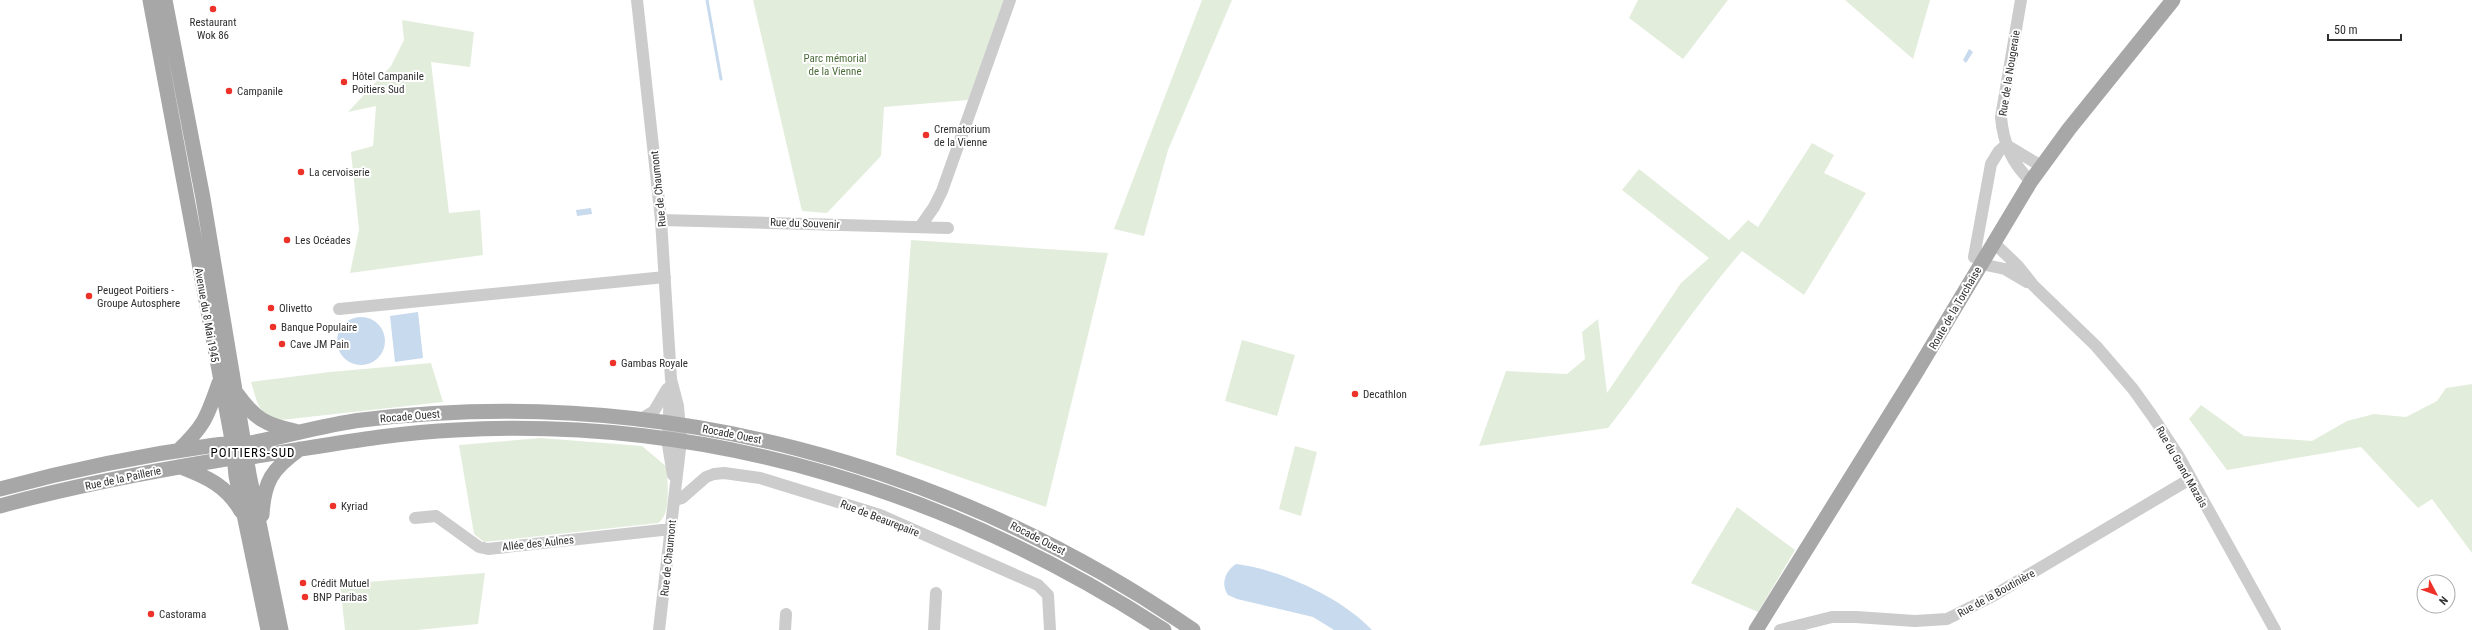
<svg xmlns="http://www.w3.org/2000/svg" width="2472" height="630" font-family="'Roboto Condensed',sans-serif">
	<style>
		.green { fill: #e3eddc }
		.water { fill: #c8daed }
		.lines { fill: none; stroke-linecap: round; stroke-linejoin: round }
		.stream { stroke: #c8daed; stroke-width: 3 }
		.minor { stroke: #ccc; stroke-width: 12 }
		.major { stroke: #a7a7a7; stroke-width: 15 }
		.poi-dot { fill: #ed322a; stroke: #fff; stroke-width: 1.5 }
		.labels { text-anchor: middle; stroke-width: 4; stroke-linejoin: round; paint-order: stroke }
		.poi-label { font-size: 11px; fill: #2f2f2f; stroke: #fff; text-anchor: start }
		.park-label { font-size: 11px; fill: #4c6d3a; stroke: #fff }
		.street-label { font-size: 11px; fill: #2f2f2f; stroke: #fff }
		.quarter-label { font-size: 13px; letter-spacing: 1px; fill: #000; stroke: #fff }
	</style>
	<rect width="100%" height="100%" fill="#fff"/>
	<path class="green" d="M753,0H1004L968,100L884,107L881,156L827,213L802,211Z
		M1202,0H1232L1168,150L1144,236L1114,229Z
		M1638,0H1728L1683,59L1629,18Z
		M1845,0H1930L1913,59Z
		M402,20L474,32L470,67L431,62L449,213L480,210L483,255L350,273L359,230L351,152L373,146L376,106L348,112L391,66L404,40Z
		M1812,143L1834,155L1824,173L1866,193L1804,295L1742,251C1693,307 1654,370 1608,428L1479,446L1506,371L1567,374L1585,359L1582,332L1598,319L1607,393L1681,283L1709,258L1622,190L1639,169L1729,240L1748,220L1758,227Z
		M911,240L1108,253L1046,507L896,455Z
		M1242,340L1295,355L1277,416L1225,401Z
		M431,363L443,402L281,420C257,414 258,404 251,382L330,372Z
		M2472,384V553L2432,499L2418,508L2361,447L2227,470L2189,419L2201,405L2244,436L2312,441L2347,421L2374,414L2406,417L2437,401L2446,388Z
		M541,438L642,446L667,467C667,482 672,514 658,523L484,542L474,534L459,445Z
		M1295,446L1317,452L1301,516L1279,509Z
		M1737,507L1795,550L1758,612L1691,583Z
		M485,573L478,624L417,630H345L340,584Z"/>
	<path class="water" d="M1969,49L1973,52L1966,63L1963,60Z
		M591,208L592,214L577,216L576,210Z
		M418,312L423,358L395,362L390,316Z
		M337 341a24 24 0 1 1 48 0a24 24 0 1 1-48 0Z
		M1236,564C1279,569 1342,598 1372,630H1334L1313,617L1237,599L1228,595C1220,584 1226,570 1236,564Z"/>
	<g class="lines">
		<path class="stream" d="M707,0L721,79"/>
		<path class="minor" d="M637,0L661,220L671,379L678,406L681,440L659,630
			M2021,0L2001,117C2003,142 2012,164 2031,181
			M2006,145L2041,166
			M661,220L948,228
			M920,227L934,207L942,191L1010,0
			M1993,242L2018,266L2033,285L2096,346L2133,389L2153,417L2178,455L2275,630
			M1974,257L1991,164L1999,151L2006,145
			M1981,264L2005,269L2027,282
			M339,309L665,277
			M670,386L668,445L673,475
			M641,419L654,411L667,389
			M675,500L682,498L706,477L714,474L724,473L760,478L880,515L1038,585L1048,595L1050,630
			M415,518L436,516L479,547L488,549L671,529
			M785,630L786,614
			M934,630L936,593
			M1780,630L1832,617H1856L1915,621L1947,619L1991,597L2190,479"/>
		<path class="major" d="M150,0L233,445L236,476L268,630
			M165,0L203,198L249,474L281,630
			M237,394C255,419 266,425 295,431
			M178,451C205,425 207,417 219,383
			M181,467C207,477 227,486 241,511
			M0,489C70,470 143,455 215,445C225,443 234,446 245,444C284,437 322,425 362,420C658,384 948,462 1193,630
			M0,506C72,486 147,472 220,460C231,458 241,459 251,457C319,447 386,433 456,430C710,416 952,492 1164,630
			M262,515C264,481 272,469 300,449
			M1756,630L1914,376L2031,181L2069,129L2173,0"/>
	</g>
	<g class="poi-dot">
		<circle cx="213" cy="9" r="4"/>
		<circle cx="344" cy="82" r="4"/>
		<circle cx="229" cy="91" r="4"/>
		<circle cx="926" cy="135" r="4"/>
		<circle cx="301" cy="172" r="4"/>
		<circle cx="287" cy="240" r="4"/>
		<circle cx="89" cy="296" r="4"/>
		<circle cx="271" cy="308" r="4"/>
		<circle cx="273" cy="327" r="4"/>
		<circle cx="282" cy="344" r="4"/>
		<circle cx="613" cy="363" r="4"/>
		<circle cx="1355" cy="394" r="4"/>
		<circle cx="333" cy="506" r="4"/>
		<circle cx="303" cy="583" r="4"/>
		<circle cx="305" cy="597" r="4"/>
		<circle cx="151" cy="614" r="4"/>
	</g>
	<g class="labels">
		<g class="poi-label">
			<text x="213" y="26" text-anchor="middle">Restaurant<tspan x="213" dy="13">Wok 86</tspan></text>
			<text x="352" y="80">Hôtel Campanile<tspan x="352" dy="13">Poitiers Sud</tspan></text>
			<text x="237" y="95">Campanile</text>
			<text x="934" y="133">Crematorium<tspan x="934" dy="13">de la Vienne</tspan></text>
			<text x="309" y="176">La cervoiserie</text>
			<text x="295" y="244">Les Océades</text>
			<text x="97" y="294">Peugeot Poitiers -<tspan x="97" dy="13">Groupe Autosphere</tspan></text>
			<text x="279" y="312">Olivetto</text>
			<text x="281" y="331">Banque Populaire</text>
			<text x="290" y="348">Cave JM Pain</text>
			<text x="621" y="367">Gambas Royale</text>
			<text x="1363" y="398">Decathlon</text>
			<text x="341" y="510">Kyriad</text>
			<text x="311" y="587">Crédit Mutuel</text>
			<text x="313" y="601">BNP Paribas</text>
			<text x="159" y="618">Castorama</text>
		</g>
		<g class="park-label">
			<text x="835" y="62">Parc mémorial<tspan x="835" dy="13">de la Vienne</tspan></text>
		</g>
		<g class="street-label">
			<text transform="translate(2009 73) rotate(-81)" y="4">Rue de la Nougeraie</text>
			<text transform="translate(658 189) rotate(-96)" y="4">Rue de Chaumont</text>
			<text transform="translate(805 223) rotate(2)" y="4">Rue du Souvenir</text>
			<text transform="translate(1955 308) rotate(-60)" y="4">Route de la Torchaise</text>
			<text transform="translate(207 315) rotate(80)" y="4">Avenue du 8 Mai 1945</text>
			<text transform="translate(410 416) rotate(-5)" y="4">Rocade Ouest</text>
			<text transform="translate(732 434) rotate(11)" y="4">Rocade Ouest</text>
			<text transform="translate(2182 467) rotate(60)" y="4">Rue du Grand Mazais</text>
			<text transform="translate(123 478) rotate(-12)" y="4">Rue de la Paillerie</text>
			<text transform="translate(880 518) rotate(21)" y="4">Rue de Beaurepaire</text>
			<text transform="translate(1038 538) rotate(27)" y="4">Rocade Ouest</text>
			<text transform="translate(538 543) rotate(-6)" y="4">Allée des Aulnes</text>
			<text transform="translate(668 558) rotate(-84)" y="4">Rue de Chaumont</text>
			<text transform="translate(1996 593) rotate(-29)" y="4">Rue de la Boutinière</text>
		</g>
		<g class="quarter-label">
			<text x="253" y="457">POITIERS-SUD</text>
		</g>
	</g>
	<g transform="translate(2436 594) rotate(131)"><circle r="19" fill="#ffffff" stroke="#acacac"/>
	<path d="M0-3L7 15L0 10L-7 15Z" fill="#ed322a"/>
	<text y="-6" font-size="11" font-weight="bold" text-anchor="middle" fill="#2f2f2f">N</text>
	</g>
	<path d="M2328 34v6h73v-6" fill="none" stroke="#2f2f2f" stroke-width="2"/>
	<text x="2334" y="34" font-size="12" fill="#2f2f2f" stroke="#ffffff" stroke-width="3" paint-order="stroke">50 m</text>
</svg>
